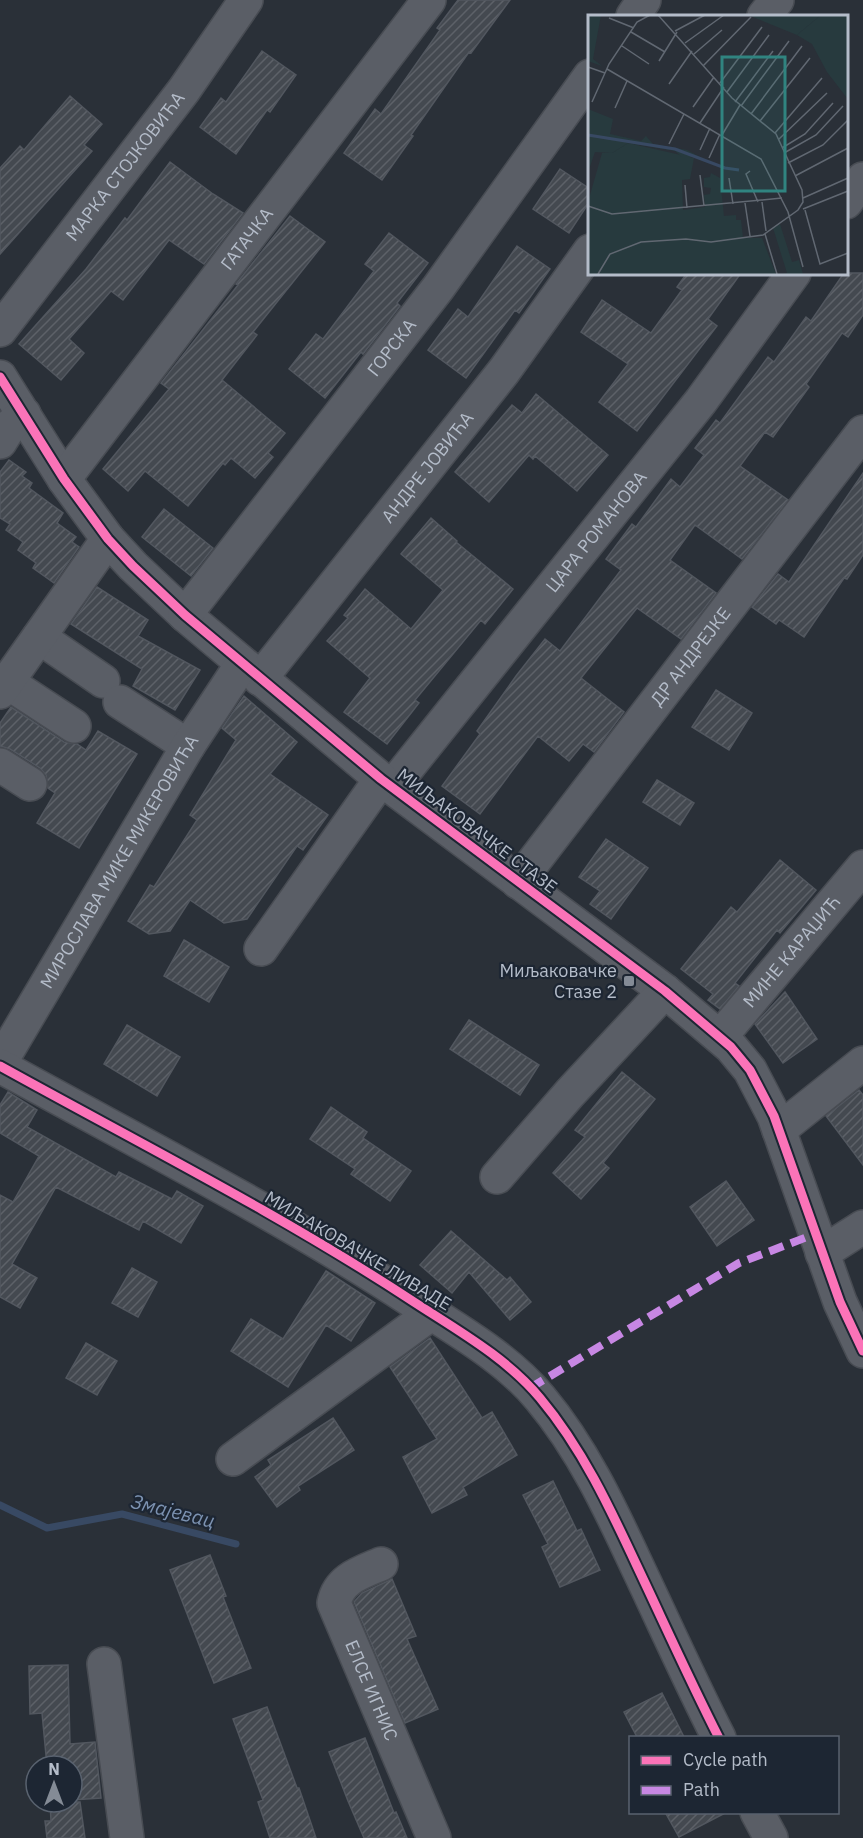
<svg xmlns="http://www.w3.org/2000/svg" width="863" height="1838" font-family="'IBM Plex Sans',sans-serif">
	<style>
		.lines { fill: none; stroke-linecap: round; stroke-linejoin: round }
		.stream { stroke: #384963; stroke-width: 7 }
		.building { fill: url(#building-hatch); stroke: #52575f; stroke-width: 1.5 }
		.minor-casing { stroke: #484c53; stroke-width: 36 }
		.minor { stroke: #5a5e66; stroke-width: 33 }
		.quiet { stroke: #c787e3; stroke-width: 8; stroke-dasharray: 15 8; stroke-linecap: butt }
		.cycleway-casing { stroke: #1d2633; stroke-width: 13 }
		.cycleway { stroke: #fb73b8; stroke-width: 9 }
		.poi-dot { fill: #848b96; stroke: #1d2633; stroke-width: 2 }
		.labels { text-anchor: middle; stroke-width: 4.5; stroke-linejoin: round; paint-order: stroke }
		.street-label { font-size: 18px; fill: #b4bcc9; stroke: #1d2633 }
		.poi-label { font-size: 18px; fill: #b4bcc9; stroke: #1d2633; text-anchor: end }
		.water-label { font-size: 20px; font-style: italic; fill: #7c92b1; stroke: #1d2633 }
		.inset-river { fill: none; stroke: #384963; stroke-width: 3 }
		.inset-road { fill: none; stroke: #616872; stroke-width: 1.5 }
		.view { fill: #308480; fill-opacity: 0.15; stroke: #308480; stroke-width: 3 }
		.inset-edge { fill: none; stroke: #b4bcc9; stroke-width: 3 }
	</style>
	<defs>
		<pattern id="building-hatch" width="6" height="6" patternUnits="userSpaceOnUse" patternTransform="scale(1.5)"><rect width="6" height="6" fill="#444950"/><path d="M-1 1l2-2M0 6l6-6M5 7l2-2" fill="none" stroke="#5d6168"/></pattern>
	</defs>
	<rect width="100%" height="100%" fill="#2a3038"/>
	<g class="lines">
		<path class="stream" d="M0,1505L47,1528L122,1514L236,1544"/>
	</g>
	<path class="building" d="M458,0H510L471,53L469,52L411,135L413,136L382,180L344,153L375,109L381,114L440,30L437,28Z
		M262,51L296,75L270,112L267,110L236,154L200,127L221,98L226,102Z
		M70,96L102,124L84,145L92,151L0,254V168L20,146L24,150Z
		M170,162L213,194L243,213L204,264L169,240L123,300L111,291L69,339L84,353L61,380L19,344L86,269L125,218L127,220Z
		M560,169L590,189V201L569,233L533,209Z
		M290,216L325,242L253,332L257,335L222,380L285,433L268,453L273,457L255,478L231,458L225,465L223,463L188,506L145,471L128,491L103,469L169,389L161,383L238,285L236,284Z
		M389,233L428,263L397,303L400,306L363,354L361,352L325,398L289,369L316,334L323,339L374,271L365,264Z
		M517,246L550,269L519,313L515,310L466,378L428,350L458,309L468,317Z
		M687,273H741L708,319L717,326L637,431L599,402L628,364L581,332L602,300L651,333L682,290L677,287Z
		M844,273H863V315L848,337L842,333L806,384L809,387L773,437L765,432L740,466L788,500L742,559L695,525L670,560L716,593L681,639L637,608L581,678L624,712L594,752L583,744L569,761L538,736L480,814L442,786L480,734L477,731L516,676L545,639L560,651L621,570L606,559L632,524L636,527L671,479L680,487L704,455L695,448L716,420L720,423L768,357L774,362L806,317L811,321Z
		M536,394L608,455L577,491L535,456L533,459L529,455L489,502L455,472L512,405L522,413Z
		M9,460L26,472L22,476L32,483L29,488L63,513L57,523L76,537L72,542L79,547L54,583L33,568L36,563L18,550L23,542L6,530L10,524L0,518V472Z
		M863,473V555L847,579L844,578L804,637L779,620L776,624L752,607L778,574L789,582Z
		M164,509L213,548L191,576L142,537Z
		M431,518L457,541L456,542L513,589L485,624L481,620L415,700L419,703L387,744L344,712L370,678L327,641L348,618L344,615L365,589L411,629L443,590L401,554Z
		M97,587L148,620L138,636L200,670L175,710L133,686L142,669L71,624Z
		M716,690L752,713L729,750L692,727Z
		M244,696L297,742L270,774L328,815L303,850L297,846L247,919L224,923L190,900L170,931L149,934L128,921L150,885L154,887L197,820L190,815L236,740L222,728Z
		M11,707L64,742L77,744L86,750L98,731L137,754L79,848L37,823L55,793L48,788L46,775L40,768L10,749L0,746V723Z
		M657,780L694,803L680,825L643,802Z
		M606,839L648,868L611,919L590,904L600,891L579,877Z
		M780,860L816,890L780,933L777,930L735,983L739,986L720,1009L708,1000L713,994L681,969L731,907L737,912Z
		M184,940L229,967L209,1002L164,976Z
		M785,992L817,1039L783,1063L755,1024Z
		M469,1020L539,1065L520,1095L450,1049Z
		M127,1025L180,1057L157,1096L104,1064Z
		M622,1072L655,1099L603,1163L609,1168L581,1199L553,1173L585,1137L575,1130Z
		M859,1090L863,1095V1165L826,1116Z
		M8,1092L37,1110L27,1127L116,1177L119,1172L172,1199L177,1191L203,1206L181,1243L143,1221L139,1230L56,1187L12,1264L37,1278L20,1308L0,1297V1195L13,1202L39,1156L0,1133V1105Z
		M331,1107L367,1132L363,1138L411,1171L390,1201L351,1174L355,1169L310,1139Z
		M726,1181L754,1220L717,1246L690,1207Z
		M451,1231L507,1280L510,1277L531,1302L510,1320L469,1272L452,1293L420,1265Z
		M132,1268L157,1282L138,1317L112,1303Z
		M326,1271L375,1303L351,1341L326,1325L288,1387L231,1351L251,1319L283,1339Z
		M430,1338L482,1418L492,1412L517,1455L463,1487L467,1495L432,1513L403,1457L437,1439L390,1367Z
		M86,1343L117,1361L97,1395L66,1378Z
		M333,1418L354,1450L298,1486L300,1490L277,1507L255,1477L271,1465L268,1460Z
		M553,1481L577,1531L581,1529L600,1570L560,1587L542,1547L548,1544L523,1495Z
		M210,1555L226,1596L223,1597L251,1668L214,1683L170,1570Z
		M392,1579L416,1636L407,1639L438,1709L405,1723L354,1602L362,1593Z
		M68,1665L70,1744L95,1742L101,1798L72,1800V1766H47L42,1713L30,1714L29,1666Z
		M662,1693L684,1737H637L624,1712Z
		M267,1707L297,1788H299L316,1838H270L258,1802L263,1800L233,1719Z
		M365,1738L394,1813L396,1812L407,1838H364L348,1801L329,1752Z
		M50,1802H80L85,1838H47L45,1821H51Z
		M665,1812H727L679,1837Z"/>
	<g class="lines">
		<defs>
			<g id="minor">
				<path d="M633,16L644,0"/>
				<path d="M764,16L777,0"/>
				<path d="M846,202L863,179"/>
				<path id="s1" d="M0,330L184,90L246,0"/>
				<path d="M0,377L64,479L108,539L133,566L185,615L381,779L665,991L731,1047L750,1070L774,1116L840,1302L863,1351"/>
				<path d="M0,442L10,426L24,414"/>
				<path id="s2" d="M64,479L429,0"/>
				<path id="s3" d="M185,615L438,288L590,76"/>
				<path d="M39,637L103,681"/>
				<path id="s4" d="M260,679L504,371L590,251"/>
				<path d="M7,682L74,726"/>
				<path d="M0,692L108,539"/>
				<path d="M120,702L188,746"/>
				<path d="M0,765L30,784"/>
				<path id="s5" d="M392,787L701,401L794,273"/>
				<path id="s6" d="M518,882L863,432"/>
				<path d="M261,949L381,779"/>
				<path id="s7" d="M721,1036L863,867"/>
				<path id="s8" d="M0,1063L188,746L242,664"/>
				<path d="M0,1066C139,1143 282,1215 414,1302C457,1330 507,1358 540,1398C582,1448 610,1508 637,1566C664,1623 690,1681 719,1738"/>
				<path d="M779,1130L863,1063"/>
				<path d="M497,1177L570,1093L665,991"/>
				<path d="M822,1253L863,1227"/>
				<path d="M233,1459L432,1313"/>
				<path id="s9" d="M381,1564C360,1573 339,1579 334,1603L434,1838"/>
				<path d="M104,1664L127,1838"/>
				<path d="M757,1812L771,1838"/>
			</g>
		</defs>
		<use href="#minor" class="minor-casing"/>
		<use href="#minor" class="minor"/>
		<path class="quiet" d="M530,1388L739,1263L815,1234"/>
		<defs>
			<path id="cycleway" d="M0,377L64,479L108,539L133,566L185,615L381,779L665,991L731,1047L750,1070L774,1116L840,1302L863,1351
				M0,1066C139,1143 282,1215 414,1302C457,1330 507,1358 540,1398C582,1448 610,1508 637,1566C664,1623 690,1681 719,1738"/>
		</defs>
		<use href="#cycleway" class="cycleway-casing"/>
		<use href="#cycleway" class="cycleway"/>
	</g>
	<rect class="poi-dot" x="623" y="975" width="12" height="12" rx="3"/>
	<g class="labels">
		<g class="street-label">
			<text dy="6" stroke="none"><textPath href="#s1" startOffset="206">МАРКА СТОЈКОВИЋА</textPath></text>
			<text dy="6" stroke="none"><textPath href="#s2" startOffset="302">ГАТАЧКА</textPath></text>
			<text dy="6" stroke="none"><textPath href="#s3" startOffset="338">ГОРСКА</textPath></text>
			<text dy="6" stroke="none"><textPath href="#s4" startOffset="270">АНДРЕ ЈОВИЋА</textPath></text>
			<text dy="6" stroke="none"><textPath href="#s5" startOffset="327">ЦАРА РОМАНОВА</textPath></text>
			<text dy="6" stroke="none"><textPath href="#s6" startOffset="284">ДР АНДРЕЈКЕ</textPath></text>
			<text transform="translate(477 831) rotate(37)" y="6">МИЉАКОВАЧКЕ СТАЗЕ</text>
			<text dy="6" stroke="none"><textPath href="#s8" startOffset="234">МИРОСЛАВА МИКЕ МИКЕРОВИЋА</textPath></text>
			<text dy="6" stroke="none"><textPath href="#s7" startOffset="110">МИНЕ КАРАЏИЋ</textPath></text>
			<text transform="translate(358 1251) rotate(31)" y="6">МИЉАКОВАЧКЕ ЛИВАДЕ</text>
			<text dy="6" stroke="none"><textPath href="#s9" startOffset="159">ЕЛСЕ ИГНИС</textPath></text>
		</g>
		<g class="poi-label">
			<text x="617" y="977">Миљаковачке<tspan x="617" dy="21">Стазе 2</tspan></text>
		</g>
		<g class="water-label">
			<text transform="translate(173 1511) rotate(14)" y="7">Змајевац</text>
		</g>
	</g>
	<g transform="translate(588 15)">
		<rect width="260" height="260" fill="#2a3038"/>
		<path d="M160,0H233L209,20ZM40,128L106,143L102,164L94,165L95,195L117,192L116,180L122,179L123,173L116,172V163L122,162L123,158L132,163L136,201L148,200V205H153L155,223H174L188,259H0V187L14,138H24ZM192,209L204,247L211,245L215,259H194L199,258L185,213Z" fill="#273a3e"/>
		<path d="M0,0H13L5,44L14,51L0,46ZM233,0H259V83L239,57L224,29L209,20ZM0,94L25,104L22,119L53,126L58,121L65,129L99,135L112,142H94L87,136L40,128L24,138L7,137L0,157Z" fill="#273a3e"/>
		<path class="inset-river" d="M0,120L87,134L137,153L151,155"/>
		<path class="inset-road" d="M21,3L46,13M87,16L117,0M43,17L77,37M97,28L136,0M34,31L61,49M106,39L134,15M71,46L89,17M115,51L163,2M0,52L17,58M19,54L173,144L200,197L215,252M132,68L174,12M81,69L104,36M139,77L181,20M4,87L21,49L49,7L62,0M147,87L185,36M153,91L201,26M105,92L126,62M27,93L39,66M163,99L214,31M172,106L222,43M112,108L136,72M187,118L234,63M134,120L152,90M191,124L239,78M81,129L96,99M194,133L217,119L245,88M112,135L122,113M196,138L228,120L255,91M121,143L132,119M200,148L235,130L260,105M162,156L158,159L170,187M112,160L116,191M207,161L260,133M141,163L145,189M97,170L99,193M215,183L260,163M174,187L178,216M157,188L162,221M0,191L24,199L194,183M215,194L260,176M217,195L232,249L260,238M177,219L189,259M10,259L22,239L53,227L98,224L123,227L175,220L210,195L215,187L214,175L188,119L144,83L70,0"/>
		<path class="view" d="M134,42H197V176H134Z"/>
		<rect width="260" height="260" class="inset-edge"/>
	</g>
	<rect x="629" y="1736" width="210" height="78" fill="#1d2633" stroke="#59626f" stroke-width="1.5"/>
	<rect x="641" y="1756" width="30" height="9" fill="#fb73b8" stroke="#59626f" stroke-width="1.5"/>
	<text x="683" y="1766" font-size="18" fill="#b4bcc9">Cycle path</text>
	<rect x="641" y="1786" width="30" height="9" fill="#c787e3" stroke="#59626f" stroke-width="1.5"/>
	<text x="683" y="1796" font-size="18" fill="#b4bcc9">Path</text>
	<g transform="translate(54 1784)"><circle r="28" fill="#1d2633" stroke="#59626f" stroke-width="1.5"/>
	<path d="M0-4.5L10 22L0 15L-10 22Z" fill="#848b96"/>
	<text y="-9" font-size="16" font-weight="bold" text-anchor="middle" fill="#b4bcc9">N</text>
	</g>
</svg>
